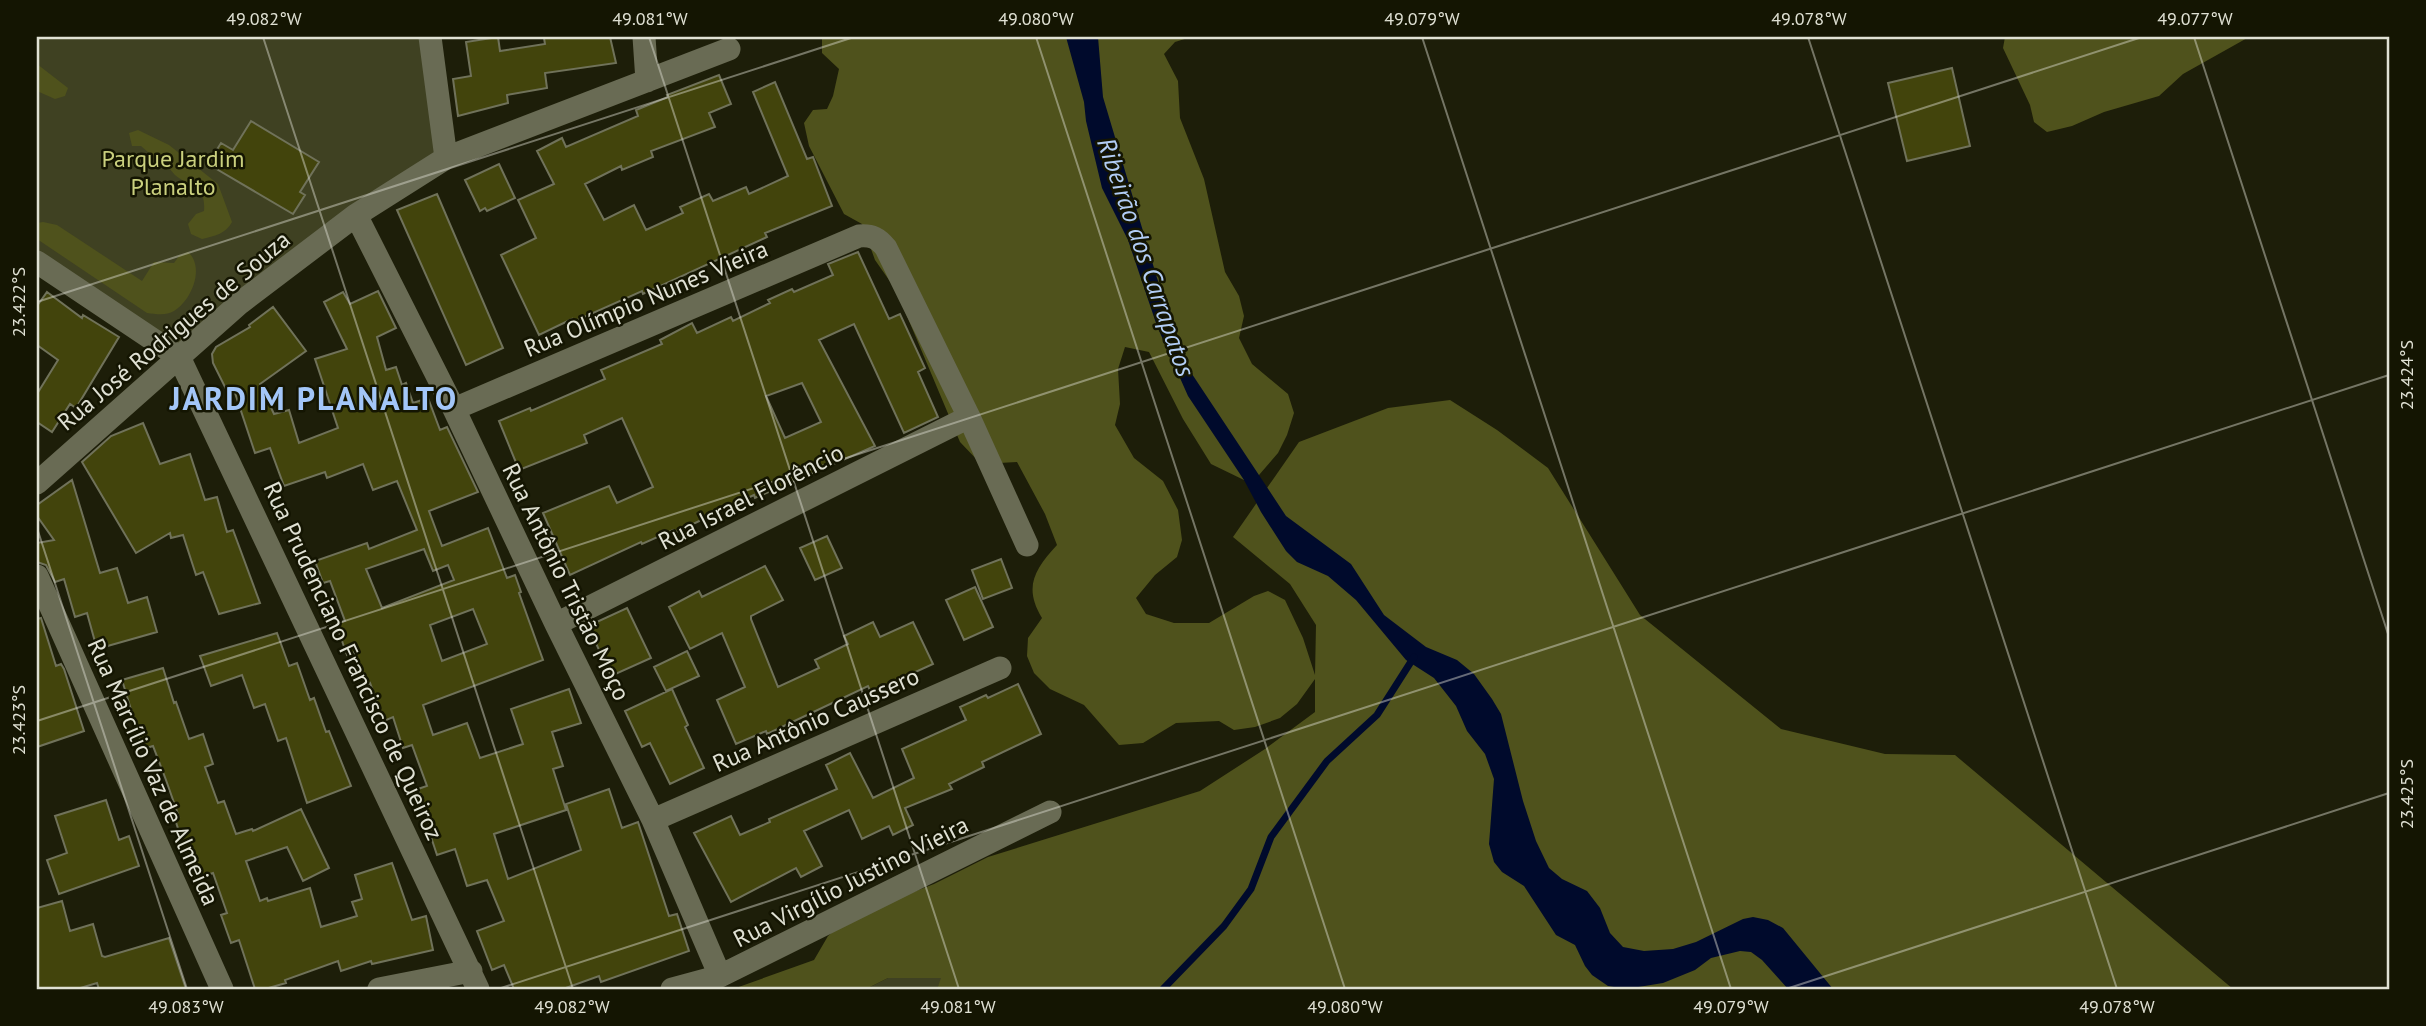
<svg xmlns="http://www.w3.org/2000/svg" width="2426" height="1026" font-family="'PT Sans',sans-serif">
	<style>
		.green { fill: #3f4122 }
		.forest { fill: #4f521c }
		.water { fill: #000a2c }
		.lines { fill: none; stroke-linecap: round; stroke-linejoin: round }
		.stream { stroke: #000a2c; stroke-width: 7 }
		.building { fill: #42440c; stroke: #70725a; stroke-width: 2; fill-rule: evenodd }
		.minor { stroke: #696b54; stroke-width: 23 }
		.ticks { fill: none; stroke: #e0e1d4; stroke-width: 2; stroke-opacity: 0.45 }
		.labels { text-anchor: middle; stroke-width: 5; stroke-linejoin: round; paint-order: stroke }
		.park-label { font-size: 24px; fill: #cad07e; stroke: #141502 }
		.street-label { font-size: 24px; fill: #e0e1d4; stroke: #141502 }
		.water-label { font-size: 26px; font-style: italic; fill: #b2cdf5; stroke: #141502 }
		.district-label { font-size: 32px; font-weight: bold; letter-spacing: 2px; fill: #a3c6f8; stroke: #141502 }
		.neatline { fill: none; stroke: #e0e1d4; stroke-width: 2.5 }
		.ticks-label { font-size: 18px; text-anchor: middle; fill: #e0e1d4 }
	</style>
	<rect width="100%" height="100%" fill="#1d1e09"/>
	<path class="green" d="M37,37H423L439,154L178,350L37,256Z
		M888,978H942L937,989H866Z"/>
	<path class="forest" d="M822,37H1191L1175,42L1164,54L1178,81L1180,118L1204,179L1225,272L1239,296L1244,316L1239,338L1252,364L1288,394L1294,413L1287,435L1278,453L1259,475L1244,480L1211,464L1183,419L1149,352L1125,347L1118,369L1120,404L1115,425L1134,458L1163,481L1178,510L1182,540L1177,557L1155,575L1136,598L1146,614L1174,623H1209L1254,596L1268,591L1285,600L1303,638L1315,675L1316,625L1290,584L1233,537L1299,442L1388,408L1450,400L1497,430L1548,468L1640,615L1781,729L1885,754L1955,755L2233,989H937L941,978H888L866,989H733L814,960L828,936L849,917L934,884L988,857L1200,791L1265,749L1315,712V679L1297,704L1280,718L1255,727L1234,730L1219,721L1176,723L1143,743L1119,745L1084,705L1050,689L1034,673L1027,656L1028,638L1042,618C1023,587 1035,569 1057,545L1045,514L1017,462L981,464L960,442L896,290L875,260L862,224L844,214L809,146L804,123L813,110L827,109L833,96L839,69L822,53Z
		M2005,37H2249L2183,74L2159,96L2104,112L2072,126L2047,132L2034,122L2030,105L2003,48Z
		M37,64L68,88L65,96L55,99L37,91Z
		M138,130L169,145L218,184L232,222C226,234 214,236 202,239L191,234L188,224L196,214L204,211C206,185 191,188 175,175C174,174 169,168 168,166C159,159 149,154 141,146H132L129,133Z
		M43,222L57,225L142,281L154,262L174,263L179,256L188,252C205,267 192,300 174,311C166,316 156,314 147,313L37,239V223Z"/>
	<path class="water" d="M1066,37H1098L1103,97L1157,278L1190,371L1286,516L1351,564L1384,615L1426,647L1457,660L1474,674L1492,699L1501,714L1523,801L1536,841L1549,868L1562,879L1587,891L1600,908L1610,933L1623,947L1644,951L1673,949L1696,942L1743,919L1753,917L1768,920L1783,928L1833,989H1788L1762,960L1751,952L1740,951L1711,958L1695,970L1663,983L1626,989L1608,986L1592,975L1585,966L1575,945L1556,935L1524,886L1502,872L1494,862L1489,844L1494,779L1485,754L1467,731L1456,706L1434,678L1406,660L1356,600L1328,576L1297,562L1286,551L1261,512L1244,480L1188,396L1157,326L1128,240L1102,188L1086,121L1084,102Z"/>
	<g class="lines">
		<path class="stream" d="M1163,989L1224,926L1251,889L1271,837L1327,761L1377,715L1414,657"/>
	</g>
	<path class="building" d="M498,37L500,51L545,44L544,38L554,37H610L616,63L545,73L547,88L507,95L508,103L458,116L453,79L471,76L466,42Z
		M1952,68L1970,146L1907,161L1888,83Z
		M719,75L731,104L709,113L715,127L651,151L653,157L622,170L621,166L585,184L604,220L634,205L646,230L683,213L680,207L709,194L713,201L746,187L749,194L788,176L753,92L775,82L807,159L813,157L832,206L765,233L767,237L643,294L642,291L573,322L572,319L539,335L501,255L536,238L518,200L554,184L537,151L562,138L566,147L638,116L636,110L668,97L667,95Z
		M251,121L319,162L300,192L305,195L293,214L208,164L221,143L233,150Z
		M499,164L515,198L487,211L485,208L480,211L465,180Z
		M437,194L503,348L466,365L397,210Z
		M858,252L889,319L900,314L925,368L918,372L938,417L904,433L854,324L819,340L875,446L755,498L754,495L674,533L673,530L642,544L641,542L570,575L543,513L609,486L617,503L653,487L627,429L622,418L584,435L587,443L519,470L499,421L530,408L531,411L605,379L601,370L662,344L660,340L692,323L697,333L731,317L733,321L770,303L768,300L792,289L794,292L833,275L828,264ZM802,383L821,422L785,438L766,396Z
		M378,291L396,328L377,337L386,370L396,367L402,385L406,383L413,403L428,398L440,430L447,427L478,492L429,511L442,546L488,528L507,578L515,575L521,592L519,593L543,660L423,705L433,735L467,723L480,758L523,744L511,709L569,689L581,723L552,732L563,766L553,769L566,810L494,834L508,879L581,850L566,804L609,789L622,828L638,822L669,916L677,914L689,951L601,982L599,976L563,989H514L504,965L492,970L477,931L504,921L487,880L467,886L455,849L437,855L428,828L431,827L418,789L427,786L412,745L403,748L393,717L384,721L370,683L366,685L354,652L347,655L336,624L345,621L330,581L323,583L315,561L367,543L369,549L417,530L397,481L373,490L363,464L327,478L325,472L284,486L270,448L255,453L234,390L228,393L213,363L212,354L216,347L250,327L249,325L273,307L306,351L260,384L274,414L289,410L299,443L338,428L315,359L347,349L324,302L343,292L350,304ZM424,549L433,571L448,565L454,580L382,608L366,569ZM473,609L487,644L442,661L430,625Z
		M47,292L82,318L83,315L119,337L76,408L70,404L52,432L37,422V394L58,360L37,345V306Z
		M143,423L160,464L190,454L205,500L217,497L227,532L233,530L260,603L219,614L203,572L196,575L183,535L171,538L170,533L136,553L82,462L111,436Z
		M72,480L100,573L117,568L128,603L147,597L157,632L97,649L87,613L75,617L64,579L55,582L46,565L37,562V543L54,540L37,516V505Z
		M827,536L842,568L815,580L800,548Z
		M1001,559L1012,588L983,599L972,570Z
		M765,566L783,600L751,616V619L778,687L819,668L815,660L848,644L844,636L873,622L880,637L913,622L933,664L900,679L903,685L874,699L868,686L767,734L766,731L736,744L717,700L745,687L722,633L690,649L669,607L699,591L702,597Z
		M975,587L993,627L964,640L946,600Z
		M627,608L651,658L611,676L588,626Z
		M41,618L56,666L61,664L64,669L84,731L37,747V619Z
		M277,633L289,666L297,663L310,700L314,698L326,732L329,731L351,786L307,803L286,738L278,741L265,704L254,708L242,675L211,686L200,656Z
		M687,651L699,676L666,691L654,667Z
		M163,668L174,703L176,702L189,739L203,734L213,764L205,767L218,803L224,801L236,834L252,829L253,831L301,809L329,868L303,881L287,847L246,861L260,901L267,898L268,901L310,888L321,927L357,916L352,902L362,899L355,875L392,863L412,920L426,916L433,950L372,964L371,961L341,971L338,961L285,980L286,983L265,989H255L239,940L231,943L221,915L227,913L213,873L194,879L175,819L179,817L166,780L153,746L143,749L122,680Z
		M1018,684L1041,734L982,762L984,767L949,784L952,789L905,808L913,825L893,835L889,826L862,839L849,810L804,831L822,866L801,877L796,868L731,902L694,833L731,816L740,835L770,822L769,819L837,789L826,765L850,753L873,798L914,778L902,749L966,720L960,707L986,695L988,698Z
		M672,689L688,725L685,727L704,768L670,784L650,743L642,747L625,711Z
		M106,800L119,840L129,836L139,866L59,894L47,860L67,853L55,816Z
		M62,901L70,931L93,924L102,956L105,957L169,938L186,989H99L97,983L77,989H37V908Z"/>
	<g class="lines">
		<path class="minor" d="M430,37L446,158
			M644,37L647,81
			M356,215L454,409L556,624L653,820L720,976
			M37,262L179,357L478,989
			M454,409L859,236C872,235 878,238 886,248L969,417L1027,545
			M37,483L240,303L356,215L446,158L729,49
			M37,576L222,989
			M556,624L969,417
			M653,820L1000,668
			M379,989L471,971
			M672,989L720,976L1050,812"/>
	</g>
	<path class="ticks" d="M263,37L573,989M649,37L959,989M1036,37L1345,989M1422,37L1731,989M1808,37L2117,989M2194,37L2389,637M37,302L854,37M37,528L187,989M37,721L2142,37M498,989L2389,375M1786,989L2389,793"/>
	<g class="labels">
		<g class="park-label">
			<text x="173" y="167">Parque Jardim<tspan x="173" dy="28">Planalto</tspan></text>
		</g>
		<g class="street-label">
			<text transform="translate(646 299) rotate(-23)" y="8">Rua Olímpio Nunes Vieira</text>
			<text transform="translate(174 331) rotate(-40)" y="8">Rua José Rodrigues de Souza</text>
			<text transform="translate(751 497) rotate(-27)" y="8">Rua Israel Florêncio</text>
			<text transform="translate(566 582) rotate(64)" y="8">Rua Antônio Tristão Moço</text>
			<text transform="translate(353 661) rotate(65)" y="8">Rua Prudenciano Francisco de Queiroz</text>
			<text transform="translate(816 720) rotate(-24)" y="8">Rua Antônio Caussero</text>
			<text transform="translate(153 772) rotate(66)" y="8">Rua Marcílio Vaz de Almeida</text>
			<text transform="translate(851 882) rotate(-27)" y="8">Rua Virgílio Justino Vieira</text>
		</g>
		<g class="water-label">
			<text transform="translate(1146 257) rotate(71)" y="9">Ribeirão dos Carrapatos</text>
		</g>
		<g class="district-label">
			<text x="314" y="410">JARDIM PLANALTO</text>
		</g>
	</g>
	<rect width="2426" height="1026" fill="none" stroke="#141502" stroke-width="77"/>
	<rect x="38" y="38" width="2350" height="950" class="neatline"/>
	<g class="ticks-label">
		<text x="264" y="25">49.082°W</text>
		<text x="650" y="25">49.081°W</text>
		<text x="1036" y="25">49.080°W</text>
		<text x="1422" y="25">49.079°W</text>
		<text x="1809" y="25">49.078°W</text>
		<text x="2195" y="25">49.077°W</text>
		<text transform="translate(19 302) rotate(-90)" y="6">23.422°S</text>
		<text transform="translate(2407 375) rotate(-90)" y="6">23.424°S</text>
		<text transform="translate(19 720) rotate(-90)" y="6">23.423°S</text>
		<text transform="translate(2407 794) rotate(-90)" y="6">23.425°S</text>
		<text x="186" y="1013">49.083°W</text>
		<text x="572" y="1013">49.082°W</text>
		<text x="958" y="1013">49.081°W</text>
		<text x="1345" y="1013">49.080°W</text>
		<text x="1731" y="1013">49.079°W</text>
		<text x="2117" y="1013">49.078°W</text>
	</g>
</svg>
